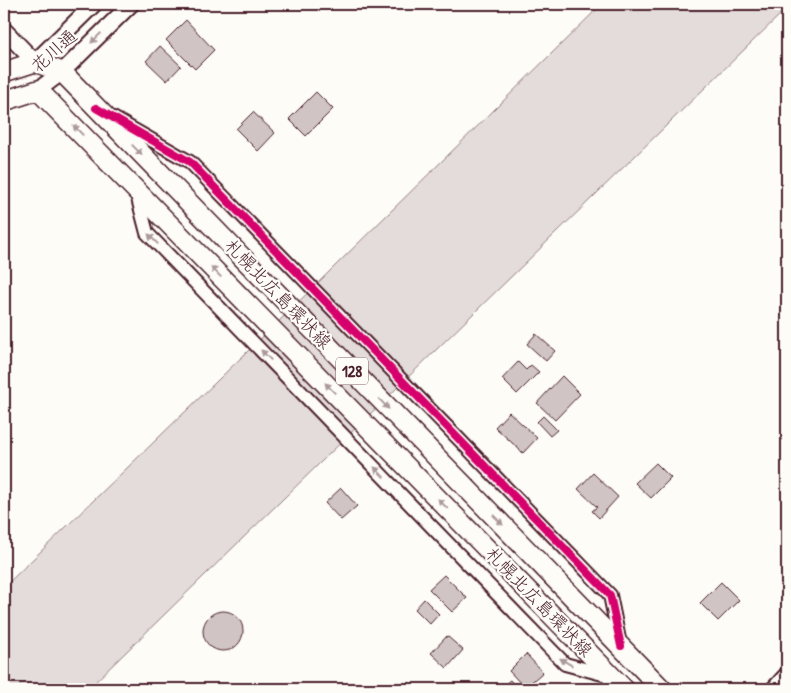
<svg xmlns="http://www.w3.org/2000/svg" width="791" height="693" font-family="'Patrick Hand','Klee One',sans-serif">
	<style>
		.green { fill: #e3dcda; stroke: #967e82 }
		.building { fill: #d0c5c4; stroke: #4a1f2b }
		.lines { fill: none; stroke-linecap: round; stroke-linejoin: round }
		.minor-casing { stroke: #4a1f2b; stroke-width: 16 }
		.tertiary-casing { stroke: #4a1f2b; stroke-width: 19 }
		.primary-casing { stroke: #4a1f2b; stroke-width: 22 }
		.minor { stroke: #fdfcf7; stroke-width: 12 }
		.tertiary { stroke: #fdfcf7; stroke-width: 15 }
		.primary { stroke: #fdfcf7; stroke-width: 19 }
		.cycleway-casing { stroke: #fdfcf7; stroke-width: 11 }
		.cycleway { stroke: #d6006c; stroke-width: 8 }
		.oneway { fill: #ac999b }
		.labels { text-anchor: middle; stroke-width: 4.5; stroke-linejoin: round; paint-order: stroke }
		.shield { fill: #fdfcf7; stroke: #806168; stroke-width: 1 }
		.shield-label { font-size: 16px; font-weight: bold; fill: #4a1f2b }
		.street-label { font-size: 18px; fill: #4a1f2b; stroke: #fdfcf7 }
	</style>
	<rect width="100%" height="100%" fill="#fdfcf7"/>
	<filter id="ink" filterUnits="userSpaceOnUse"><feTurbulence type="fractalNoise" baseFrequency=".02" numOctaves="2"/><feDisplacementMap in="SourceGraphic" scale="10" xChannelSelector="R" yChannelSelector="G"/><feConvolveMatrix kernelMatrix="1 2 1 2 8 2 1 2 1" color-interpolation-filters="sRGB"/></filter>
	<g filter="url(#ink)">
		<path class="green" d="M602,4H787V8L88,689H4V587L279,321Z"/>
		<path class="building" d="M186,20L214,50L195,69L166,40Z
			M160,46L181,66L167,81L146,61Z
			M316,92L333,109L306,136L289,119Z
			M253,112L275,133L258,151L236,129Z
			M536,334L555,351L546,361L527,344Z
			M518,362L526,370L531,365L539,372L517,394L502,379Z
			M562,376L580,394L555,420L537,403Z
			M509,412L537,438L523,453L495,427Z
			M543,416L557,430L550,436L537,422Z
			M656,463L671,478L651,498L635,483Z
			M593,473L618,497L599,518L592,511L597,507L578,489Z
			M341,488L357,506L341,520L325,503Z
			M444,575L467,598L452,612L429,589Z
			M721,582L739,600L718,621L700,603Z
			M424,599L439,614L430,624L415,609Z
			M203 631a20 20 0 1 1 40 0a20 20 0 1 1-40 0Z
			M447,636L463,650L447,668L431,653Z
			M526,654L543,672L525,688L509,671Z
			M510,680L518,689H499Z"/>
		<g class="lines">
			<defs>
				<path id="minor" d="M113,118L190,162L610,595L620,644
					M136,191L147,233L565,664L610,676"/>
				<path id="tertiary" d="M4,30L35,62
					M35,62L94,4
					M38,90L62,72L131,4
					M774,689L787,675"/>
				<path id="primary" d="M4,72L35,62L62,72L662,689
					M4,101L38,90L624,689"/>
			</defs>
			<use href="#minor" class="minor-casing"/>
			<use href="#tertiary" class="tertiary-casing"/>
			<use href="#primary" class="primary-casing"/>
			<use href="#minor" class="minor"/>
			<use href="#tertiary" class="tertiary"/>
			<use href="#primary" class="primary"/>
			<defs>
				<path id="cycleway" d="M96,108L190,162L610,595L621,646"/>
			</defs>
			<use href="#cycleway" class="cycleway-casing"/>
			<use href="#cycleway" class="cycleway"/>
		</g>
		<defs><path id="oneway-solid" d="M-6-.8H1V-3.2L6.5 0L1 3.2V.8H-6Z" transform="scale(1.25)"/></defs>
		<g class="oneway">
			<use href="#oneway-solid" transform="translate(96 38) rotate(135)"/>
			<use href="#oneway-solid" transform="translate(78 130) rotate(-134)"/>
			<use href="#oneway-solid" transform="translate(137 150) rotate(46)"/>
			<use href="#oneway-solid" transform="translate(153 239) rotate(-134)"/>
			<use href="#oneway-solid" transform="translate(216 272) rotate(-134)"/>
			<use href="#oneway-solid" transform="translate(266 355) rotate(-134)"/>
			<use href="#oneway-solid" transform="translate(330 388) rotate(-134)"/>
			<use href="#oneway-solid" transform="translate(384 404) rotate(46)"/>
			<use href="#oneway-solid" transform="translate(379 472) rotate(-134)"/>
			<use href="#oneway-solid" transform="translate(443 504) rotate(-134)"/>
			<use href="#oneway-solid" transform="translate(498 520) rotate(46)"/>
			<use href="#oneway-solid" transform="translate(566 662) rotate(-149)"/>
		</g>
	</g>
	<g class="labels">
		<rect class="shield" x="336" y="357.5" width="32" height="27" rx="4"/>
		<g class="shield-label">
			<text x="352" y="377">128</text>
		</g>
		<g class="street-label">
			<text transform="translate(54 51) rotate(-42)" y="6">花川通</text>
			<text transform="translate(278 294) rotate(46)" y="6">札幌北広島環状線</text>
			<text transform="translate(539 602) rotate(46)" y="6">札幌北広島環状線</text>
		</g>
	</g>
	<rect width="791" height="693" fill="none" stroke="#fdfcf7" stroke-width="20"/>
	<rect x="10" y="10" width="771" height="673" fill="none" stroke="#4a1f2b" stroke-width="2" filter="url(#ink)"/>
</svg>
